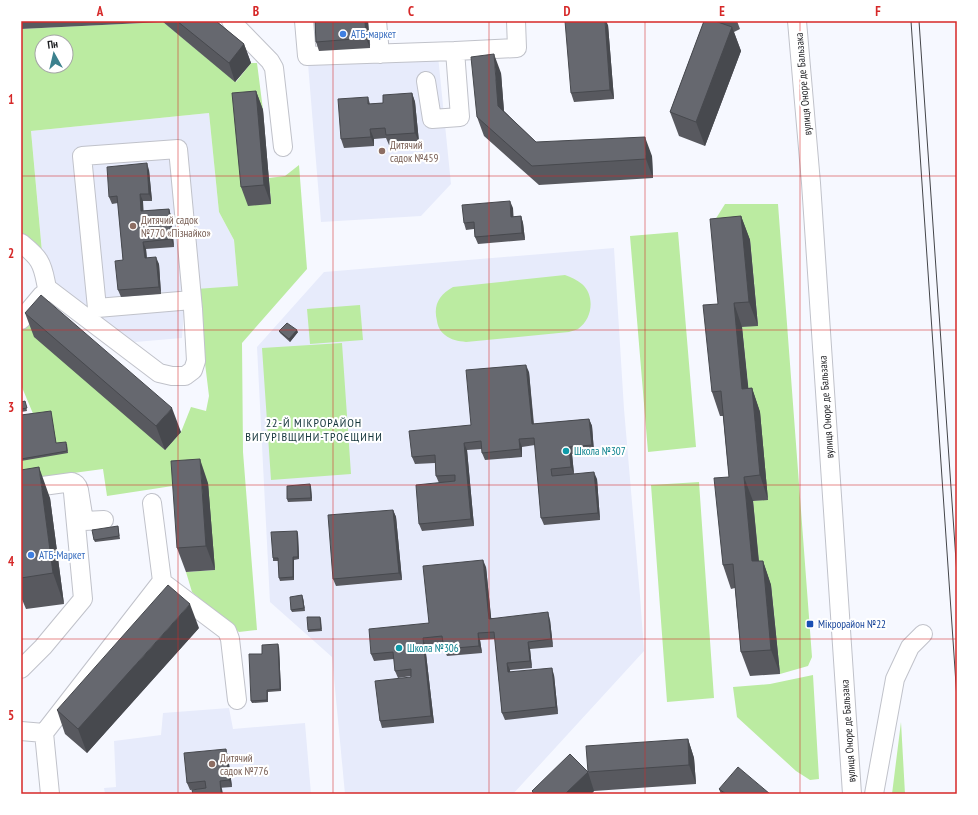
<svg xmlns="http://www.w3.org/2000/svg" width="978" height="815" font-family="'PT Sans Narrow',sans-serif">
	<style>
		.built { fill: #e7ebfb }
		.green { fill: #bbeba1; fill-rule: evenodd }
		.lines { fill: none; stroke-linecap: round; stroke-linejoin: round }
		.minor-casing { stroke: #c0c2ca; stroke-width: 20 }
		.minor { stroke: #fff; stroke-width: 18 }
		.tram { stroke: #444549; stroke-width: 1 }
		.wall { fill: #58595f }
		.shaded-wall { fill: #47494e }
		.building { fill: #66686f; stroke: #47494e }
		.grid { fill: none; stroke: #d62828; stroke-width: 1; stroke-opacity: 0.55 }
		.shop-dot { fill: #3f7fe0; stroke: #fff; stroke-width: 1.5 }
		.education-dot { fill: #8d6e63; stroke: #fff; stroke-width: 1.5 }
		.culture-dot { fill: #0f9aa8; stroke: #fff; stroke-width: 1.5 }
		.transit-dot { fill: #1a4fb4; stroke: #fff; stroke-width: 1.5 }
		.labels { text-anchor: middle; stroke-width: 4; stroke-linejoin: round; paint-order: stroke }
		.shop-label { font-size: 11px; fill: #366cbe; stroke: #fff; text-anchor: start }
		.street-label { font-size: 11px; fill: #1c1d20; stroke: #fff }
		.education-label { font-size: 11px; fill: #785e54; stroke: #fff; text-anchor: start }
		.culture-label { font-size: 11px; fill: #0d838f; stroke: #fff; text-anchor: start }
		.transit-label { font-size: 11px; fill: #164399; stroke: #fff; text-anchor: start }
		.neighbourhood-label { font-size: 12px; letter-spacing: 1px; fill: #123339; stroke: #fff }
		.neatline { fill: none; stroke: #d62828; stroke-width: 1.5 }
		.grid-label { font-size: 13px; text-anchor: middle; font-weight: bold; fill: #d62828 }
	</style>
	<rect width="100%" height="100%" fill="#f6f8ff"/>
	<path class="built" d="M438,56L451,184L421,216L321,222L308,64Z
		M209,113L219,212L234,240L238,286L198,309L184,310L182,338L135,342L91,316L44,273L31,131Z
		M614,248L624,409L640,596L644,651L513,794H345L332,657L270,602L257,347L324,272Z
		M229,708L233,729L305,723L311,794H105L104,788L116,787L114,741L161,735L163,713Z"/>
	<path class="green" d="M163,22L236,82L251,63H257L263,110L239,112L271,204L269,178L285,176L299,165L307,269L242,343L243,452L257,630L239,632L192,592L186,572L215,570L179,485L107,496L103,469L21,480V461L57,446L34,416L21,385V329L35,314L165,450L181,432L191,407L206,411L209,396L196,289L238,286L234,240L219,212L209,113L31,131L42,252L21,233V29ZM42,42H66V66H42Z
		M725,204H778L812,657L808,666L780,674L771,585L761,586L753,501L768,499L751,413L742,327L758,325L750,240L715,220Z
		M678,232L696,447L648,452L630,236Z
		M565,275C571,277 577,280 582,284C595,295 593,319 578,329C576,330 572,331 569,332L466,342C458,341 451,340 445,335C440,331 438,327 437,321C433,305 439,295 453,287Z
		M360,305L363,340L310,344L307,309Z
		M342,343L351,474L271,480L262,348Z
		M699,482L714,698L667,702L651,485Z
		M813,675L819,779L810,780L796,771L737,717L733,687L770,684Z
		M901,722L905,794H892Z"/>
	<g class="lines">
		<defs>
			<path id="minor" d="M231,21L270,61L274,68L283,147
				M304,21L307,56L455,51L517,48L516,21
				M377,21L380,54
				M797,21L811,183L852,794
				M426,81L432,119L460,117L455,51
				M21,243C27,248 35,254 39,261C44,269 45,279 47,288L159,373L172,376H185L193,370L196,361L193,309L178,149L82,156L97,308L192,300
				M21,320L42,295
				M21,489L72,482C76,483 78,486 79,490L84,521L104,520
				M162,582L227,631L230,639L237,700
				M21,669L43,647L83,599L72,482
				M21,731L44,733
				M50,794L44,733L162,581L152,503
				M874,794L895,679L910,647L923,634"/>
		</defs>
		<use href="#minor" class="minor-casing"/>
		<use href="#minor" class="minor"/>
		<path class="tram" d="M911,21L957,699
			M919,21L957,575"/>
	</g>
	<path class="wall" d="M21,21H216L244,44L251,63L235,82L163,22L21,29Z
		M315,21H368L370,48L319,51L316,42Z
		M704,21H737L740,29L734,32L741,51L705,146L679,136L670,112Z
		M608,25L614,99L574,102L571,93Z
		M501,73L504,111L536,142L652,156L653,178L539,185L484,136L477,117Z
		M256,91L263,110L271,204L248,206L241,187Z
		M412,93L415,102L419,142L389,145L386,138L374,139V146L344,148L341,139L368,97L370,104L383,103Z
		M149,170L152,201H143V211L169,209L171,216L174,247L146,249L147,258L159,264L161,294L121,297L118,290L123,260L118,203L112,204L109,197Z
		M513,208V217L521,216L523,223L525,240L478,244L475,237L474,229L466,230L464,223Z
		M741,216L750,240L758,326L742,327L748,388H752L760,412L768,500L753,501L759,561H763L771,585L780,674L750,676L741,652L735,588L731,589L723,565L729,477L723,416H720L712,392L718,304Z
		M25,313L181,432L165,450L34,337Z
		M279,331L298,332L290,342L280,333Z
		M529,372L534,424L589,419L592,426L594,452L572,454L574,474L597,479L600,520L544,525L541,518L535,445L522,447V457L485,460L482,453V449L467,450L474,526L422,531L419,524L439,483L436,476L435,463L415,464L412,457L471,425Z
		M25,401L27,411L21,412V402Z
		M51,413L56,443L67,444L68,453L21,461V415Z
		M21,470L50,498L64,604L26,609L21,597Z
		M208,483L215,570L186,572L177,548Z
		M310,484L311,487L312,501L288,502L287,499Z
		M393,510L396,517L402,580L336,586L333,579Z
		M118,526L120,539L95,542L94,540Z
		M297,531L298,534L299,559L294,560V580L280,581L279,578L278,561H273V558Z
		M486,567L491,618L550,620L553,647L530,649L532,668L510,670V672L554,675L558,714L505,720L502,713L495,639L480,640L482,653L447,656L444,649L443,643L425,645L434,723L382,728L380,721L411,676L398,678L395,671L394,659L374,661L371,654L429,623Z
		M303,598L305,611L292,612L291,610Z
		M320,617L321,619L322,631L308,632V630Z
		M199,628L87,753L65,734L57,710Z
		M279,647L281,691L268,692V702L252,703L251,701L262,654Z
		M688,739L694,758L696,784L594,791L591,794H533L532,791Z
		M228,756L232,787L190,790L187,783Z
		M719,789L770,794H721Z"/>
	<path class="shaded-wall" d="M365,21H368L370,48L366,38Z
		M605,21H606L608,25L614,99L610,90Z
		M732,27L741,51L705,146L696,122Z
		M244,44L251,63L235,82L229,63Z
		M494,54L501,73L505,125L498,106Z
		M256,91L263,110L271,204L264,185Z
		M412,93L415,102L419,142L415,133Z
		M370,129L374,139V146L371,137Z
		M645,137L652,156L653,178L646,159Z
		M147,163L149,170L152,201L149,194Z
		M140,194L143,201L144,218L141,211Z
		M510,201L513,208L514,224L511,217Z
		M169,209L171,216L174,247L171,239Z
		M521,216L523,223L525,240L522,233Z
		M741,216L750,240L758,326L749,302Z
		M143,242L146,249L147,265L145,258Z
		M156,257L159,264L161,294L159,287Z
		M734,303L742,327L751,413L742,389Z
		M297,330L298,332L290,342L289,339Z
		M526,365L529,372L534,431L532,424Z
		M752,388L760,412L768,500L760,475Z
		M172,408L181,432L165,450L156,426Z
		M589,419L592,426L594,452L592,445Z
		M519,439L522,447V457L520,449Z
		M464,443L467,450L474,526L471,519Z
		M569,447L572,454L574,474L571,467Z
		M200,459L208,483L215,570L206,546Z
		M39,467L50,498L64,604L53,573Z
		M594,472L597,479L600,520L598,513Z
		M744,477L753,501L761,586L752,561Z
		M310,484L311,487L312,501L311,498Z
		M393,510L396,517L402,580L399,573Z
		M297,531L298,534L299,559L298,557Z
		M293,557L294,560V580L293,577Z
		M483,560L486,567L492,626L489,619Z
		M763,561L771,585L780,674L771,650Z
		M302,595L303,598L305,611L304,608Z
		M190,604L199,628L87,753L78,729Z
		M548,612L550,620L553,647L551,639Z
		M478,633L480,640L482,653L479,646Z
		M423,638L425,645L434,723L431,716Z
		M528,642L530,649L532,668L530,661Z
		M278,644L279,647L281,691L280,689Z
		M507,663L510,670L511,679L508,672Z
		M552,668L554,675L558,714L556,707Z
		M688,739L694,758L696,784L689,765Z
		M226,749L228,756L232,787L229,780Z
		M588,772L594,791L591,794H565Z
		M220,781L222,789L223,794H221Z"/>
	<path class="building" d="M177,21H216L244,44L229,63Z
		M315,21H365L366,38L316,42Z
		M565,21H605L610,90L571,93Z
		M704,21H715L732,27L696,122L670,112Z
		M494,54L498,106L536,142L645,137L646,159L532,166L477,117L471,57Z
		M256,91L264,185L241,187L232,93Z
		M412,93L415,133L386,135L385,128L370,129L371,137L341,139L338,99L368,97V104L383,103V95Z
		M147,163L149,194H140L141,211L169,209L171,239L143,242L145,258L156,257L159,287L118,290L115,261L123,260L117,196L109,197L107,167Z
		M510,201L511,217L521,216L522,233L475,237L474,222L464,223L462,205Z
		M741,216L749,302L734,303L742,389L752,388L760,475L744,477L752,561H763L771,650L741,652L733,564L723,565L714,478L729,477L721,391L712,392L703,305L718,304L710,219Z
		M41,295L172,408L156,426L25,313Z
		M287,323L297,330L289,339L279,331Z
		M526,365L532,424L589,419L592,445L569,447L571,467L551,469L552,476L594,472L598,513L541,518L534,438L519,439L520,449L482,453L481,441L464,443L471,519L419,524L416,485L455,481V475L436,476L435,455L412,457L409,431L471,425L466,370Z
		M25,401L27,408L21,409V402Z
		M51,411L56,443L66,442L67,451L21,459V415Z
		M200,459L206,546L177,548L171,461Z
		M39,467L53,573L21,578V470Z
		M310,484L311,498L287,499V486Z
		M393,510L399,573L333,579L328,515Z
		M118,526L119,536L94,540L92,530Z
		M297,531L298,557H293V577L279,578L278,558H273L271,532Z
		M483,560L489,619L548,612L551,639L528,642L530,661L507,663L508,672L552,668L556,707L502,713L494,632L478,633L479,646L444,649L442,636L423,638L431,716L380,721L375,681L411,677V669L395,671L393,652L371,654L369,629L429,623L423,566Z
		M168,585L190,604L78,729L57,710Z
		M302,595L304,608L291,610L290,597Z
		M307,617H320L321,629L308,630Z
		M278,644L280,689L267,690V700L251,701L249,654H262V645Z
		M688,739L689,765L588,772L586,746Z
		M226,749L229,780L220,781L221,794H193L192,790L206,788L205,781L187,783L184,753Z
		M570,754L588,772L565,794H535L532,791Z
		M738,767L770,794H726L719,789Z"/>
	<path class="grid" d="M178,21V794M333,21V794M489,21V794M645,21V794M800,21V794M21,176H957M21,330H957M21,485H957M21,639H957"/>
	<g class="shop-dot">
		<circle cx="343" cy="34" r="4"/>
		<circle cx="31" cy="555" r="4"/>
	</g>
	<g class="education-dot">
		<circle cx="382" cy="151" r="4"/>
		<circle cx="133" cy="226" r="4"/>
		<circle cx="212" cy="764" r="4"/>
	</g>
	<g class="culture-dot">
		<circle cx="566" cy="451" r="4"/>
		<circle cx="399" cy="648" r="4"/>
	</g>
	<rect class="transit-dot" x="806" y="620" width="8" height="8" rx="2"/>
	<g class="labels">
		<g class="shop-label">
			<text x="351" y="38">АТБ-маркет</text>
			<text x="39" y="559">АТБ-Маркет</text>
		</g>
		<g class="street-label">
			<text transform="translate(803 84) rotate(-95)" y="4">вулиця Оноре де Бальзака</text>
			<text transform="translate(826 407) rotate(-94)" y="4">вулиця Оноре де Бальзака</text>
			<text transform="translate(848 731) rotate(-94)" y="4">вулиця Оноре де Бальзака</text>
		</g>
		<g class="education-label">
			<text x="390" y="149">Дитячий<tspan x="390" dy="13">садок №459</tspan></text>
			<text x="141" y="224">Дитячий садок<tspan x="141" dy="13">№770 «Пізнайко»</tspan></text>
			<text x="220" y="762">Дитячий<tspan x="220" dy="13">садок №776</tspan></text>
		</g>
		<g class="culture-label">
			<text x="574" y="455">Школа №307</text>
			<text x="407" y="652">Школа №306</text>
		</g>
		<g class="transit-label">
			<text x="818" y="628">Мікрорайон №22</text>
		</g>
		<g class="neighbourhood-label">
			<text x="314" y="427">22-Й МІКРОРАЙОН<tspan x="314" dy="14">ВИГУРІВЩИНИ-ТРОЄЩИНИ</tspan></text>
		</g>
	</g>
	<rect width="978" height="815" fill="none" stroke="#ffffff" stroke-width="44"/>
	<g transform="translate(54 54) rotate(352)"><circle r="19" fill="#ffffff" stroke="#a4a5a6"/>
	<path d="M0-3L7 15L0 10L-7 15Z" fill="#3c818e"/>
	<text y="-6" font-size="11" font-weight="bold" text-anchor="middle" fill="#1c1d20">Пн</text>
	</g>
	<rect x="22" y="22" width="934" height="771" class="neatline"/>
	<g class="grid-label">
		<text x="100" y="16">A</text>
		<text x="256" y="16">B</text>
		<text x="411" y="16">C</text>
		<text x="567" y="16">D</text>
		<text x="722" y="16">E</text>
		<text x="878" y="16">F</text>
		<text x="11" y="104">1</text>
		<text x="11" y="258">2</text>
		<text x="11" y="412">3</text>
		<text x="11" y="566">4</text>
		<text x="11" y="720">5</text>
	</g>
</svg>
